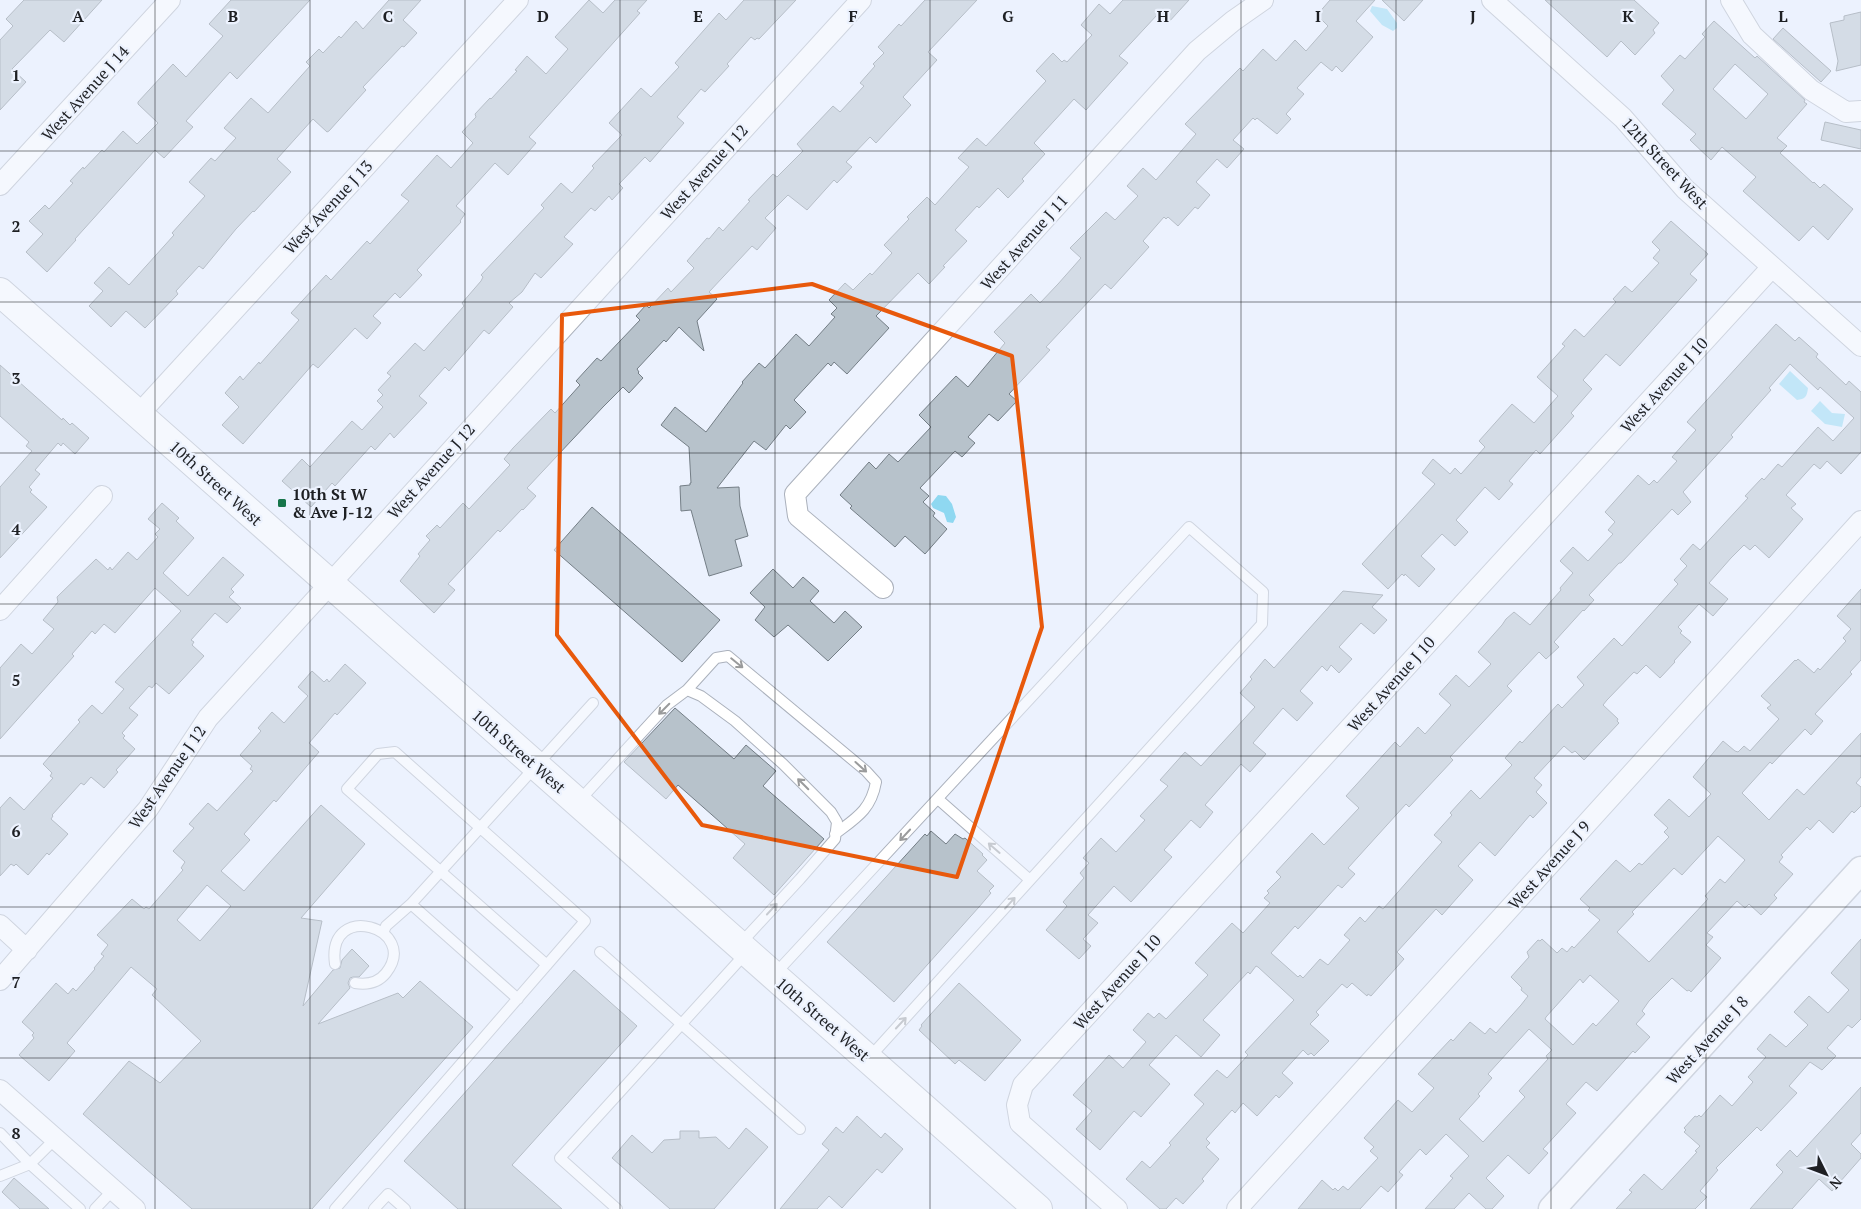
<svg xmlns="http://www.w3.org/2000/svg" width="1861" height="1209" font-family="'PT Serif',serif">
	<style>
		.water { fill: #8fd8f1 }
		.building { fill: #b7c2cb; stroke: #747e86; fill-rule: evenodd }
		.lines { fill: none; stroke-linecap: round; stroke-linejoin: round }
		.service-casing { stroke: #abb1bc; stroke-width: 12 }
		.minor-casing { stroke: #abb1bc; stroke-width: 22 }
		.tertiary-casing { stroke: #abb1bc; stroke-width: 29 }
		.primary-casing { stroke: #abb1bc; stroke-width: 30 }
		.service { stroke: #fff; stroke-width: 10 }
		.minor { stroke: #fff; stroke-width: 20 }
		.tertiary { stroke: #fff; stroke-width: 26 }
		.primary { stroke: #fff; stroke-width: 28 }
		.oneway { stroke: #9a9b9c }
		.marked { fill: none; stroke: #e8590c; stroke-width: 4; stroke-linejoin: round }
		.grid { fill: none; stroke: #1e2024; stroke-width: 1; stroke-opacity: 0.55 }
		.poi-dot { fill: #16754b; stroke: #ecf2fe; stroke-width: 2 }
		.labels { text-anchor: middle; stroke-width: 4.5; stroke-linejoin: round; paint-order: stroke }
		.street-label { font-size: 16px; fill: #1e2024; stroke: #ecf2fe }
		.poi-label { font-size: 16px; font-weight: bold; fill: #1e2024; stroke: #ecf2fe; text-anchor: start }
		.grid-label { font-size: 16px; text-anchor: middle; font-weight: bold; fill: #1e2024; stroke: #ecf2fe; stroke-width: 4.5; stroke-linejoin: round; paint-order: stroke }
	</style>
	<rect width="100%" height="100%" fill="#ecf2fe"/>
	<path class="water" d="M1372,6L1387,9L1397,23V28L1393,31L1382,25L1370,11Z
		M1790,371L1808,388C1807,397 1805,399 1797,400L1779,384Z
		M1820,401L1832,413L1845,414L1842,427L1825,424L1811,411Z
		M938,495L946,496L952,504L956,517L953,523L947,522L944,513L933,508L931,504Z"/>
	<path class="building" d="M24,0H102L64,42L50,30L12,69L26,82L0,110V40L13,26L6,19Z
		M231,0H310L237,79L230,72L186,121L193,127L164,158L155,150L75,239L76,240L47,272L26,252L43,234L29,221L45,205L49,209L73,183L70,181L83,167L84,169L102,150L104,152L123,131L137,144L158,123L138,104V102L173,64L186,77L223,36L209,24Z
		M389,0H421L403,20L417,33L404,47L402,46L363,87L366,90L329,131L327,132L313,119L277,159L291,172L254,212L253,211L236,229L203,269L199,266L176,291L178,294L145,328L126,311L111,327L89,306L103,291L94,283L109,267L129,285L174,235L172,233L205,196L189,182L211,158L215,161L236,138L224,128L251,98L268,113L310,66L306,62L319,49L323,53L339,36L341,38L356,21L363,29Z
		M589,0L603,13L615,0H647L637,11L640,13L529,137L536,143L508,175L495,163L456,206L465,214L460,221L461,222L417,270L422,275L400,298L395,293L373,316L381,323L367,339L355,328L318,368L313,364L243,444L222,425L239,407L225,393L240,376L243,380L259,362L260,364L299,320L291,313L326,275L331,280L367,241L370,244L409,201L401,195L437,155L451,168L473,143L462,132L476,117L475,114L490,98L491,99L517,71L515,70L527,56L546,74L568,49L555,37Z
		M744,0H796L759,39L757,38L755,40L751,37L727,64L729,66L705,92L701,89L677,117L684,123L650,162L645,157L619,184L623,188L612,200L609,196L595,211L591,208L564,237L573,244L541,278L535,273L522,292L509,303L513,307L489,334L484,330L449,371L445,367L419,396L427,403L394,438L390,433L375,450L371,446L335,486L332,483L311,507L282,481L302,459L310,467L352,421L362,430L383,407L377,401L383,395L378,390L391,376L387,373L415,343L424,351L464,306L462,303L481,281L483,277L481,275L544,208L541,205L561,183L572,193L594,168L592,166L622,135L609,123L641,88L651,97L679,67L675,63L719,13L726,20Z
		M925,0H977L928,52L937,60L903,97L911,105L876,143L870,137L846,162L852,167L837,183L834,180L807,210L788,195L765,218L776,228L757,250L752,246L709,292L717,299L697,321L704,351L679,327L666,342L664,340L637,369L639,372L638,373L643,378L629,393L623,387L603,407L527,488L536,496L523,510L522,509L500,532L498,530L448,584L455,590L434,613L400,581L420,556L418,554L430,540L426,536L437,525L440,528L463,503L469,509L510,465L504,459L513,448L551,409L555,413L580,385L576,381L597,358L601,361L640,320L636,316L646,305L649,308L668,288L671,292L694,268L687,261L707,238L709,239L719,227L723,231L750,201L748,200L773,174L777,177L803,151L797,144L833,106L840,112L864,86L860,83L875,66L873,64L884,53L878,47L899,24L901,26Z
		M1123,0H1189L1167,24L1157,15L1119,56L1128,63L1086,110L1074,99L1034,143L1045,154L1022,179L1024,181L1008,198L998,188L979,208L977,206L955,230L967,241L943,266L945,267L929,284L918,273L876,316L889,328L847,374L834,362L831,366L828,363L794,400L806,412L790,429L786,425L766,450L754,441L717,488L739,487L740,506L748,536L735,540L742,566L709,576L691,510L681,511L680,486L690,485V483H691L689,447L661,425L675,407L706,432L743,383L742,382L759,363L765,368L796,334L809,346L835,317L831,314L837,308L829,300L845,283L853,290L870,273L872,275L892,253L884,245L909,219L907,217L927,197L935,205L969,167L958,158L977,138L986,146L1046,81L1036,71L1053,53L1062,62L1064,60L1067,62L1092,35L1081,25L1099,4L1110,14Z
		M1330,0H1375L1356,21L1373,37L1342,72L1336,66L1332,71L1321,62L1297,88L1304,94L1286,114L1291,119L1277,134L1257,118L1255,120L1253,118L1233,140L1244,149L1227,168L1217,159L1196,182L1210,195L1198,209L1195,207L1178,226L1168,217L1166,219L1164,217L1143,241L1149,247L1111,289L1105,284L1046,347L1050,350L1009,394L1017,401L998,421L989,414L968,437L975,443L962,457L955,451L920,488L929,496L923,502L935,513L933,516L947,529L925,554L905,536L895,547L850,508L852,506L840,495L869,462L876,469L889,454L898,462L931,427L919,415L956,376L968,387L1005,343L994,332L1031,294L1040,303L1058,284L1081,258L1070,248L1106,212L1115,220L1138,196L1127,186L1143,168L1156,180L1196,134L1185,124L1240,68L1243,71L1263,49L1276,61L1295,40L1306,51L1328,26L1317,15Z
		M1382,0H1423L1404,21Z
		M1545,0H1634L1659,23L1653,30L1655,33L1635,55L1621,41L1607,57Z
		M1861,12V65L1836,71L1838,61L1830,23L1844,20V16Z
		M1714,21L1755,58L1757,56L1805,100L1804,102L1807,104L1777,138L1787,146L1780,153L1813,183L1814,182L1820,188L1824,184L1853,209L1828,240L1813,226L1799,241L1743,191L1756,177L1722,147L1711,160L1690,140L1696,134L1662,104L1674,90L1661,76L1680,55L1685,59L1705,37L1702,34ZM1735,64L1768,94L1746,119L1713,89Z
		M1783,28L1831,71L1821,82L1773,39Z
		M1825,122L1861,130V149L1821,140Z
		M1671,221L1708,254L1690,274L1697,280L1620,366L1606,354L1583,380L1592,389L1571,413L1574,416L1540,454L1536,450L1509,481L1513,484L1499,500L1485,487L1456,520L1468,532L1455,546L1442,534L1421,556L1435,569L1419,587L1405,574L1404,576L1402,574L1388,589L1362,564L1435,484L1422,473L1433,459L1450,474L1455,468L1461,474L1485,447L1479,441L1512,404L1534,423L1558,396L1537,377L1565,346L1562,344L1575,329L1584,337L1616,302L1613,299L1625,286L1632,292L1659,263L1653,258L1660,250L1652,242Z
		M1776,324L1795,341L1799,337L1818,354L1816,357L1846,385L1849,381L1861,392V452L1841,474L1827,461L1820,469L1814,464L1786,495L1796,504L1791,508L1803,519L1784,541L1769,558L1755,545L1750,550L1744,545L1731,558L1709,583L1728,599L1713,616L1699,604L1678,627L1682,631L1680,633L1691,642L1674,661L1675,662L1660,678L1646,665L1637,674L1634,672L1607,700L1603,705L1618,719L1617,721L1619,723L1584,760L1575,751L1572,753L1564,746L1534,778L1542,785L1536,792L1547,803L1533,818L1530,815L1495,856L1480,842L1458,866L1473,880L1442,915L1436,909L1397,952L1404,959L1371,996L1368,994L1367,996L1352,983L1347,988L1342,984L1316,1012L1319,1015L1310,1024L1329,1041L1314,1056L1311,1053L1308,1055L1303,1050L1282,1073L1293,1083L1279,1098L1276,1095L1257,1116L1243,1103L1235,1113L1232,1110L1206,1139L1210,1143L1206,1147L1219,1159L1202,1179L1204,1181L1183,1204L1176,1198L1166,1209H1160L1126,1179L1142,1161L1150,1168L1171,1145L1169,1143L1204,1104L1194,1095L1217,1070L1227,1078L1248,1055L1245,1052L1294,1000L1258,967L1256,966L1250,974L1248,972L1203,1020L1220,1035L1201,1057L1176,1035L1149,1065L1170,1084L1141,1117L1134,1111L1100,1150L1076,1129L1092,1111L1073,1095L1109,1055L1123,1068L1146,1042L1133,1030L1148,1013L1154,1018L1159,1013L1166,1019L1208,975L1195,963L1232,923L1243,933L1270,903L1264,898L1269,893L1267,891L1281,877L1276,872L1312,833L1324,845L1359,808L1346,796L1395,742L1400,747L1418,727L1425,734L1451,705L1439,694L1456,675L1469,687L1491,664L1478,652L1502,625L1506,619L1514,612L1530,625L1561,590L1560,588L1573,573L1560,561L1573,547L1588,561L1613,534L1608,530L1615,522L1605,512L1638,475L1649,485L1654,480L1657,483L1677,461L1672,457L1696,430L1687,422ZM1790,364L1818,390L1820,387L1854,418L1833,441L1818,427L1782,467L1778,464L1764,480L1762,478L1745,496L1748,498L1700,550L1693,544L1680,559L1687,566L1674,580L1678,584L1622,646L1614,638L1577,677L1584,685L1562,708L1558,704L1522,743L1520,741L1505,758L1512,765L1480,799L1471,790L1450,813L1452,815L1434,835L1442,842L1383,909L1379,906L1365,922L1360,917L1344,935L1350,940L1328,965L1320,959L1303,978L1300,975L1298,977L1271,953L1295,926L1298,929L1338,885L1342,888L1355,874L1348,868L1406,804L1409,807L1453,760L1450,757L1512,691L1507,686L1539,652L1546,659L1559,647L1554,642L1583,610L1584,611L1594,600L1589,595L1619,563H1621L1672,509L1678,515L1691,502L1683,492L1733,437L1731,435L1771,390L1769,388Z
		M0,365L62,420L63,418L70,425L72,423L89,438L75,454L63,443L61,446L58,443L35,470L40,474L29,487L32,490L30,492L47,507L0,558V487L32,451L26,446L29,442L0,416Z
		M162,503L179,518L176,521L194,538L163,573L188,596L223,557L244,575L231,589L234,592L229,597L241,608L227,623L215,613L191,640L194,642L192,645L204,656L169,694L156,683L152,688L149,686L129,708L138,715L122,733L125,736L123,738L135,749L116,770L118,772L104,788L91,777L84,785L81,783L52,815L53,816L51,819L68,834L49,855L47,853L28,875L16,864L14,866L11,864L0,876V808L10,797L24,810L53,778L50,776L52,773L43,764L80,722L78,720L92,705L102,714L124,689L115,682L181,611L155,588L115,633L104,624L95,634L92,631L72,654L74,656L0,739V668L21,644L32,654L54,629L43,620L58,602L57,597L96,559L108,570L110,567L112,570L128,552L137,560L158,537L155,534L160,529L148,519Z
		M592,507L720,620L682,662L554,550Z
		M773,569L793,588L803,577L819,591L810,601L834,623L845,611L862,627L828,661L788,625L774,637L755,620L765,607L750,593Z
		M1861,589V660L1850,672L1852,674L1815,714L1823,721L1811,735L1805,729L1772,764L1770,762L1742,793L1769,820L1797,789L1804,795L1861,733V777L1856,783L1861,787V806L1854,813L1852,811L1833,833L1819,820L1810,830L1807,827L1781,855L1783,857L1779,862L1793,874L1774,895L1777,898L1761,915L1749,904L1745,908L1737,901L1707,933L1713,937L1706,945L1721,958L1691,992L1689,990L1687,991L1672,978L1649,1001L1642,1011L1645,1014L1636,1024L1650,1037L1635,1053L1633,1051L1597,1091L1586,1082L1566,1104L1576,1113L1543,1149L1548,1153L1529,1174L1508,1155L1486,1178L1504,1196L1492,1209H1486L1469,1193L1454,1209H1425L1453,1178L1450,1176L1469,1156L1446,1134L1426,1155L1420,1149L1399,1172L1403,1175L1388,1192L1381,1186L1360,1209H1298L1322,1180L1333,1190L1335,1188L1338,1191L1343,1186L1348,1190L1378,1158L1370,1151L1374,1147L1364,1138L1398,1100L1412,1112L1434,1088L1418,1074L1451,1039L1453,1041L1470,1022L1485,1034L1490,1028L1496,1033L1521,1005L1528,996L1521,990L1522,988L1511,977L1529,957L1527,952L1538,940L1540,941L1542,939L1557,953L1562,948L1567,952L1572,946L1574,948L1600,920L1588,910L1590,908L1580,899L1616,860L1630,872L1639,863L1642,865L1669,837L1664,832L1668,828L1654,815L1669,799L1689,817L1711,794L1693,777L1723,741L1735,751L1738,752L1744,746L1750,751L1779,719L1767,708L1771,705L1761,696L1795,660L1796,661L1798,659L1814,673L1818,668L1820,670L1846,641L1843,638L1851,629L1837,616ZM1718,836L1745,860L1725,883L1720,879L1705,896L1708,899L1649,962L1617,932L1634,914L1632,912L1674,868L1682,875ZM1590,975L1619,1001L1596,1026L1593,1023L1573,1045L1545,1019L1546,1017L1580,979L1583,983ZM1529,1029L1552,1050L1546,1056L1548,1059L1519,1091L1525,1097L1483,1142L1459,1119L1480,1096L1478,1094L1492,1078L1488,1074Z
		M1343,591L1383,595L1372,607L1387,620L1374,634L1361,623L1339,647L1352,659L1339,673L1331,665L1327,671L1322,666L1300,691L1313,703L1297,721L1283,708L1253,743L1266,754L1250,772L1241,764L1205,805L1213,812L1200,828L1191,820L1164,850L1172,857L1131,902L1114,886L1088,915L1098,923L1083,939L1091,946L1079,959L1046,930L1067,906L1063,902L1084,878L1080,873L1089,863L1083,858L1101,838L1116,852L1145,820L1140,816L1168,786L1160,780L1185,752L1201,766L1255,707L1240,693L1252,679L1250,677L1265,659L1274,668Z
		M345,664L366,683L337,715L335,713L309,743L319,752L276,802L274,800L244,834L250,840L221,871L244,891L321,805L365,844L301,918L322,921L303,1006L333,970L340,968L342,960L352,949L369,966L359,977H353L350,978L348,983L350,988L318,1024L398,993L403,998L420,981L473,1027L312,1209H192L83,1114L129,1061L160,1083L201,1041L152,995L157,989L131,967L67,1043L75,1051L49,1081L19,1055L34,1038L32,1035L34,1033L22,1022L56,983L68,994L73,988L76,991L95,969L94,968L104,956L101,954L108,945L97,935L132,899L144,909L146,907L149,909L183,870L181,868L185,862L173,851L194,828L189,824L208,803L217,811L253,771L250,769L252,766L240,755L261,731L258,728L272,712L284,723L308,696L298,687L312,671L324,682L327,679L329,682ZM207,885L231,906L200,941L177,920Z
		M675,708L734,759L746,745L776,771L763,786L824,839L774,895L733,858L745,844L678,785L666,799L624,762Z
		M931,831L946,844L955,834L963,839L965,838L983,854L982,855L987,860L977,871L994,886L989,891L991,893L979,907L894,1002L827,942L925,834L927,836Z
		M1861,939V1019L1852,1028L1848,1025L1827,1048L1836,1056L1822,1070L1810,1062L1789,1086L1797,1093L1761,1131L1757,1127L1716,1168L1718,1170L1700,1191L1707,1197L1695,1209H1616L1632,1192L1629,1190L1644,1174L1662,1190L1697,1152L1695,1151L1700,1146L1684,1132L1686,1130L1684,1128L1695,1116L1697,1117L1699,1115L1701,1117L1720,1095L1732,1106L1753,1082L1748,1077L1766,1057L1757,1049L1770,1034L1786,1047L1808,1025L1794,1012L1809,996L1828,1013L1849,990L1831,973Z
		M574,970L637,1026L512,1165L562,1209H458L404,1161Z
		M959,983L1021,1040L985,1081L959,1060L955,1064L919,1030L922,1026L921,1025Z
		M1861,1087V1133L1851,1144L1861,1154V1158L1832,1191L1819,1179L1792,1209H1750L1783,1172L1776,1165L1790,1150L1797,1157Z
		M857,1116L881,1138L885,1133L903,1149L882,1173L877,1169L842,1208L829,1196L817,1209H780L829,1150L822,1144L836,1127L843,1133Z
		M746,1128L768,1147L714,1209H670L612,1158L632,1135L652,1153L664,1140L680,1139V1131H699V1138L716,1137L729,1149Z
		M14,1178L49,1209H20L2,1192Z"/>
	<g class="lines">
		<defs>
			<path id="service" d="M687,690L716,658L728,656L866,771L876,782C871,810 856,818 835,834
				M938,799L1030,880
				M579,801L667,705L687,690L701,696L735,721L783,764L831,812L837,822L835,839L800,879L740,944
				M411,904L518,999
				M383,933L386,926L411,904L441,871L593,703
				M600,952L800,1129
				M335,964C326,899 421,928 386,973C378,983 367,985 355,983
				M774,975L1189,527L1263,592L1262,624L869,1058
				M0,1133L30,1164L80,1209
				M0,1176L30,1164L55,1139
				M95,1209L113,1190
				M335,1209L585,921L395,752L378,754L347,789L547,965
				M374,1209L388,1194L405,1209
				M617,1209L560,1158L746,953"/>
			<path id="minor" d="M1492,0L1623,118L1685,189L1861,346
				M1731,0L1752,35L1811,90L1846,112L1861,111
				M0,185L170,0
				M139,414L518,0
				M883,588L798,516L795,494L1197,51L1233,21L1263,0
				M0,610L102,496
				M0,925L27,950
				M0,980L148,809L208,718L861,0
				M0,1090L135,1209
				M1117,1209L1020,1123L1017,1105L1023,1085L1772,267
				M1237,1209L1861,521"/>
			<path id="tertiary" d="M1552,1209L1861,870"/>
			<path id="primary" d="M0,292L1038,1209"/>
		</defs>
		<use href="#service" class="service-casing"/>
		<use href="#minor" class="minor-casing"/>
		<use href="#tertiary" class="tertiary-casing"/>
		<use href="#primary" class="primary-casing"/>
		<use href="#service" class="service"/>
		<use href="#minor" class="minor"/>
		<use href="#tertiary" class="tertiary"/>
		<use href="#primary" class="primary"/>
	</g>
	<defs><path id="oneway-shaft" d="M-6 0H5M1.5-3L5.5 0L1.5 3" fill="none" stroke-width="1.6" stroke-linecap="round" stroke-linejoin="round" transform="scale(1.25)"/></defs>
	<g class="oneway">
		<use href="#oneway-shaft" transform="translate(737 663) rotate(39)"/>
		<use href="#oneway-shaft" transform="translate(664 709) rotate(135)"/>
		<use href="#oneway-shaft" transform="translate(861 767) rotate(42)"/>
		<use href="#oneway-shaft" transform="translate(803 784) rotate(-135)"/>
		<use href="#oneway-shaft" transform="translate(905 835) rotate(133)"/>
		<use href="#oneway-shaft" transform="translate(994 848) rotate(-139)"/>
		<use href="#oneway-shaft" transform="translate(1010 903) rotate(-48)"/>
		<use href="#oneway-shaft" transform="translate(772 909) rotate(-47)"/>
		<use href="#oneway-shaft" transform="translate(901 1023) rotate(-47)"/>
	</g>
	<path d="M0 0H1861V1209H0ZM812,284L1012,356L1042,627L957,877L702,825L557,635L562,315Z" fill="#ecf2fe" fill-opacity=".55" fill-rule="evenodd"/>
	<path class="marked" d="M812,284L1012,356L1042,627L957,877L702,825L557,635L562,315Z"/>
	<path class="grid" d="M155,0V1209M310,0V1209M465,0V1209M620,0V1209M775,0V1209M930,0V1209M1086,0V1209M1241,0V1209M1396,0V1209M1551,0V1209M1706,0V1209M0,151H1861M0,302H1861M0,453H1861M0,604H1861M0,756H1861M0,907H1861M0,1058H1861"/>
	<rect class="poi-dot" x="277" y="498" width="10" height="10" rx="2.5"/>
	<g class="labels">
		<g class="street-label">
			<text transform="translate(85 93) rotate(-48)" y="6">West Avenue J 14</text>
			<text transform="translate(1665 163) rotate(47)" y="6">12th Street West</text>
			<text transform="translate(704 172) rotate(-48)" y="6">West Avenue J 12</text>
			<text transform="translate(328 207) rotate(-47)" y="6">West Avenue J 13</text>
			<text transform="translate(1024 242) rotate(-48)" y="6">West Avenue J 11</text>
			<text transform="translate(1664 385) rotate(-48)" y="6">West Avenue J 10</text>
			<text transform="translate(431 471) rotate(-48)" y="6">West Avenue J 12</text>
			<text transform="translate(216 483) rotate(42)" y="6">10th Street West</text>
			<text transform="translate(1391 684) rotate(-48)" y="6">West Avenue J 10</text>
			<text transform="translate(519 751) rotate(41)" y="6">10th Street West</text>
			<text transform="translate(167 777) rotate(-55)" y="6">West Avenue J 12</text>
			<text transform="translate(1549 865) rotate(-48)" y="6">West Avenue J 9</text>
			<text transform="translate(1117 982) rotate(-48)" y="6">West Avenue J 10</text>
			<text transform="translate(823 1019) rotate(41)" y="6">10th Street West</text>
			<text transform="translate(1707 1040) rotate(-48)" y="6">West Avenue J 8</text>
		</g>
		<g class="poi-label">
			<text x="292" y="500">10th St W<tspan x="292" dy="18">&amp; Ave J-12</tspan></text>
		</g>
	</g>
	<g class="grid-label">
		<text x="78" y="22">A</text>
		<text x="233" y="22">B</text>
		<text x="388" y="22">C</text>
		<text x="543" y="22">D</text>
		<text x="698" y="22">E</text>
		<text x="853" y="22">F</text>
		<text x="1008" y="22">G</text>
		<text x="1163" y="22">H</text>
		<text x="1318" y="22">I</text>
		<text x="1473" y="22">J</text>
		<text x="1628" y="22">K</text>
		<text x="1783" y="22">L</text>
		<text x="16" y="81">1</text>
		<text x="16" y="232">2</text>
		<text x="16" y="384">3</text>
		<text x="16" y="535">4</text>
		<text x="16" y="686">5</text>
		<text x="16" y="837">6</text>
		<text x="16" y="988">7</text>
		<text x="16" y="1139">8</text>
	</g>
	<g transform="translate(1826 1174) rotate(132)" stroke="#ecf2fe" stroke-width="4" paint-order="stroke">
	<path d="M0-4L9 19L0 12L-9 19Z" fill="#1e2024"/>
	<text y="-8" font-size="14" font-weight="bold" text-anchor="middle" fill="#1e2024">N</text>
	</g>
</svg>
